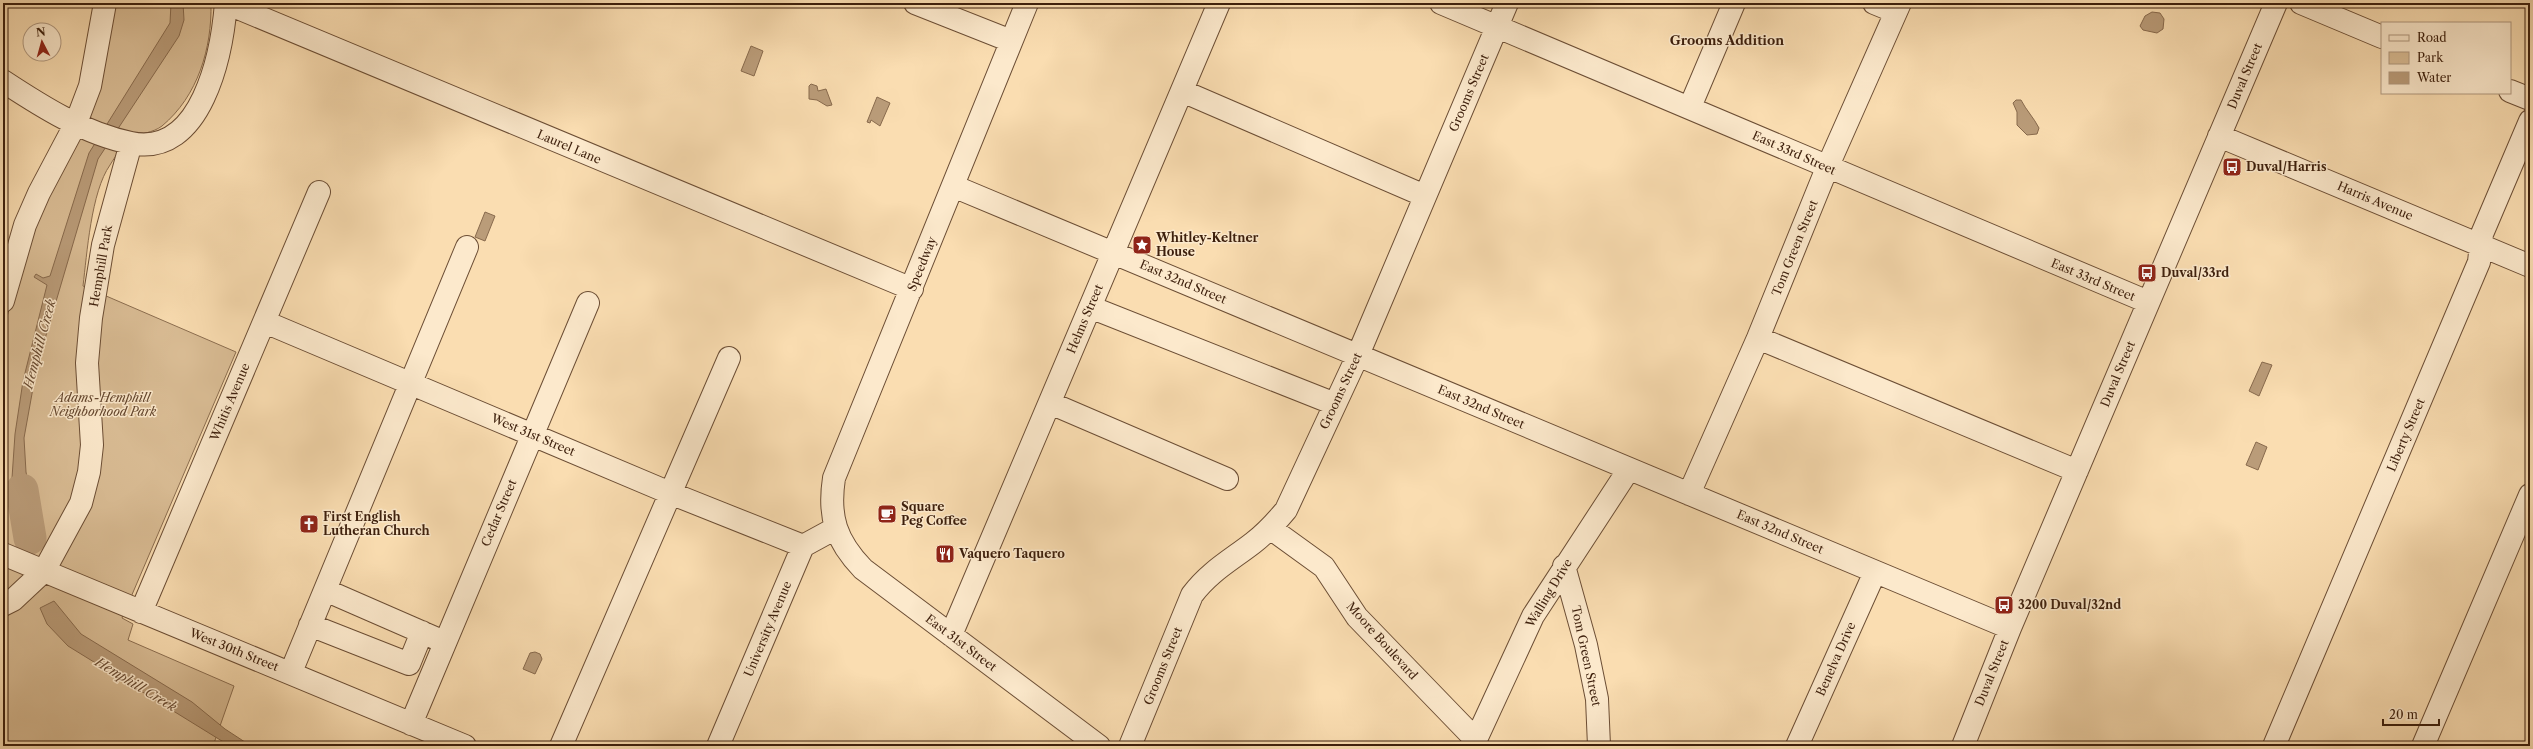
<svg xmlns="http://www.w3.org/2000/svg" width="2533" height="749" font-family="'Libre Caslon Text',serif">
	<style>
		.green { fill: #dabd95; stroke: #8c6e50 }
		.water { fill: #ba9c79; stroke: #886a4d }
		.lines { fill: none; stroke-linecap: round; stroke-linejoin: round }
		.river { stroke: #ba9c79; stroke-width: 33 }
		.minor-casing { stroke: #6c4e35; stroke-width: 24 }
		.minor { stroke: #fce9cc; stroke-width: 22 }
		.labels { text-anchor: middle; stroke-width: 3; stroke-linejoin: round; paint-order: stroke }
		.street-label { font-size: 12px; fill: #3d1f0c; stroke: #fce9cc }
		.poi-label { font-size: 12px; font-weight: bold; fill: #3d1f0c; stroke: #fce9cc; text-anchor: start }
		.park-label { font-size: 12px; font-style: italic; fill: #64462e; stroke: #fce9cc }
		.neighbourhood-label { font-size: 13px; font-weight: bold; fill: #3d1f0c; stroke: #fce9cc }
		.water-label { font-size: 13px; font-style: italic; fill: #694b32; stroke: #fce9cc }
	</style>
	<rect width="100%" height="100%" fill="#faddb1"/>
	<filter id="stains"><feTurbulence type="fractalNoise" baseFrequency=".005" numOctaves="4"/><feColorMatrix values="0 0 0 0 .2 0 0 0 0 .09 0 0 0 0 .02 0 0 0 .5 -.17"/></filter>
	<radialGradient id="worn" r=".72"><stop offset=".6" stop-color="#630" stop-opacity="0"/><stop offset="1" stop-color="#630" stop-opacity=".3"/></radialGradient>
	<path class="green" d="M113,3H211C212,48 198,96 162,126C153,133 140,133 131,139C123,144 115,157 110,165C91,192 87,254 83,286L236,352L122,618L133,624L128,640L234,686L213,746H3V332L23,256Z"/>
	<path class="water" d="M171,3H183L184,20L179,36L98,159L37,366L24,438L26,472L38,533L23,537L12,478L15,434L23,381L47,285L34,277L36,274L43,278L50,276L89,153L170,23Z
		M2152,12L2160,13L2164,19L2163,29L2157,33L2143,30L2140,26L2145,16Z
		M751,46L763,51L754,76L741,71Z
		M811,84L817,86L818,91L826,89L832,105L827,106L817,100L809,99V86Z
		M877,97L890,103L880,126L871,120L870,123L867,122Z
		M2016,100H2021C2026,110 2034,118 2039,128L2037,134L2027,135L2017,125V112L2013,103Z
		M485,212L495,216L485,241L475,237Z
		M2262,362L2272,365L2259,396L2249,391Z
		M2256,442L2267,447L2258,470L2246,465Z
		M54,601L81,634L192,702L225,729L251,746H230L68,646L47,624L40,608Z
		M535,652L540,654L542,659L535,674L523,669L530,653Z"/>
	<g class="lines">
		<path class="river" d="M22,490L30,538"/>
		<defs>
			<path id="minor" d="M226,3L912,289
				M915,3L1011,41
				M1027,3L834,478C828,517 836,541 863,569L1099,746
				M1441,3L2148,302
				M1874,3L1896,12
				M2301,3L2382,37
				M3,81C41,106 85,134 131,143C202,158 222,53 226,3
				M1182,91L1425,196
				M2510,91L2530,99
				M1690,107L1734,3
				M2219,136L2530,266
				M953,186L2010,628
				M3,301L25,225L39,193L76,123L90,86L105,3
				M1090,307L1335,404
				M265,322L670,493L803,546
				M1758,338L2077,471
				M1050,403L1227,479
				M1689,494L1758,338L1827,168L1900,3
				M1270,528L1324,567L1357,617L1476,740
				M3,554L465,746
				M1564,566L1586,645L1597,699L1599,746
				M325,590L435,638
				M3,605L13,600L44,571L81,503L89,472L92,445L87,363L91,318L103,245L131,143
				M141,612L319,192
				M310,625L409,664L422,632
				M951,635L1219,3
				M291,672L467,247
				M411,724L588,303
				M561,746L729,358
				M718,746L803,546L836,528
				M1130,746L1192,595C1209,572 1231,560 1253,543C1266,533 1276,522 1286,510L1358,355L1507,3
				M1473,746L1533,616L1629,469
				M1797,746L1875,572
				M1963,746L2010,628L2276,3
				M2274,746L2479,262L2482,234L2530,121
				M2423,746L2530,495"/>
		</defs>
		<use href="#minor" class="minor-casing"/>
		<use href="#minor" class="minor"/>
	</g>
	<defs>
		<symbol id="bus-square" viewBox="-11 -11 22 22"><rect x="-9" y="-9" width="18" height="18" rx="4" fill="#8f2418" stroke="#fce9cc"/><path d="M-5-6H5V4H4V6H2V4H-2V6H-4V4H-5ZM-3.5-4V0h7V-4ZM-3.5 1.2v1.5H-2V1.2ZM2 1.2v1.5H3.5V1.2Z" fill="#fff"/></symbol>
		<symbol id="sight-square" viewBox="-11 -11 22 22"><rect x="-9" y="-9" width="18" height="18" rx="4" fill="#8f2418" stroke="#fce9cc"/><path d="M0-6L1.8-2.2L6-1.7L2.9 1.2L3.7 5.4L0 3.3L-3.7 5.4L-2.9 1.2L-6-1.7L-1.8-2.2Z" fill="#fff"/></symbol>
		<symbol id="cafe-square" viewBox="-11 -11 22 22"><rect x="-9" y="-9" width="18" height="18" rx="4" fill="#8f2418" stroke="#fce9cc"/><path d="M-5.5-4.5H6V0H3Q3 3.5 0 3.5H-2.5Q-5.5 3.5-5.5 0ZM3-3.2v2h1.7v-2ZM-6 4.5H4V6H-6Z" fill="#fff"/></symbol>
		<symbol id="church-square" viewBox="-11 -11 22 22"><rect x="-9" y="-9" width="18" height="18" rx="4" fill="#8f2418" stroke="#fce9cc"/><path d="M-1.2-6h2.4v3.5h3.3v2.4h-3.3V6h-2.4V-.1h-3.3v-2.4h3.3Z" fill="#fff"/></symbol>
		<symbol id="restaurant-square" viewBox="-11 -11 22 22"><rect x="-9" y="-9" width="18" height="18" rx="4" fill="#8f2418" stroke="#fce9cc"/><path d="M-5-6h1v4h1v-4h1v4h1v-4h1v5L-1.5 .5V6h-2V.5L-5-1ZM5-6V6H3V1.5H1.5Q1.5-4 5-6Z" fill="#fff"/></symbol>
	</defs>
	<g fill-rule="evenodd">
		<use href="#bus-square" x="2221" y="156" width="22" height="22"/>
		<use href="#sight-square" x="1131" y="234" width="22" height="22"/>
		<use href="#bus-square" x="2136" y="262" width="22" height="22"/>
		<use href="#cafe-square" x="876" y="503" width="22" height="22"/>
		<use href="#church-square" x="298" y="513" width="22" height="22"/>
		<use href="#restaurant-square" x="934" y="543" width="22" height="22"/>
		<use href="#bus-square" x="1993" y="594" width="22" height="22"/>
	</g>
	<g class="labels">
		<g class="street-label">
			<text transform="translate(2245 76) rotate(-67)" y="4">Duval Street</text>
			<text transform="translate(1469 93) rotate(-67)" y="4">Grooms Street</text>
			<text transform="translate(569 147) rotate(23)" y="4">Laurel Lane</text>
			<text transform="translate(1794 153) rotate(24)" y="4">East 33rd Street</text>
			<text transform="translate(2375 201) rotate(23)" y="4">Harris Avenue</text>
			<text transform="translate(1795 248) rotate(-68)" y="4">Tom Green Street</text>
			<text transform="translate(922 264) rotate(-68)" y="4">Speedway</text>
			<text transform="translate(101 266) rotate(-80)" y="4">Hemphill Park</text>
			<text transform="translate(2093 280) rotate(23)" y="4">East 33rd Street</text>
			<text transform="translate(1183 282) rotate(23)" y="4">East 32nd Street</text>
			<text transform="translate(1085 319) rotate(-67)" y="4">Helms Street</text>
			<text transform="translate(2118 374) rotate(-67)" y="4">Duval Street</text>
			<text transform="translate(1341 391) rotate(-65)" y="4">Grooms Street</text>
			<text transform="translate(230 402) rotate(-67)" y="4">Whitis Avenue</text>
			<text transform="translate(1481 407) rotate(23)" y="4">East 32nd Street</text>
			<text transform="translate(533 435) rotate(23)" y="4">West 31st Street</text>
			<text transform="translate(2406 435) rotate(-67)" y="4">Liberty Street</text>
			<text transform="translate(499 513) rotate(-67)" y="4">Cedar Street</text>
			<text transform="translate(1780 532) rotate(23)" y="4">East 32nd Street</text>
			<text transform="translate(1549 593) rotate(-59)" y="4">Walling Drive</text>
			<text transform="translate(768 629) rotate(-67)" y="4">University Avenue</text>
			<text transform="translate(1382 641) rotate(48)" y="4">Moore Boulevard</text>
			<text transform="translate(961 643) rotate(37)" y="4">East 31st Street</text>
			<text transform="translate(234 650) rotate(22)" y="4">West 30th Street</text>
			<text transform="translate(1586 656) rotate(78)" y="4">Tom Green Street</text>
			<text transform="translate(1836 659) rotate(-66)" y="4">Benelva Drive</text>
			<text transform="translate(1163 666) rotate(-68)" y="4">Grooms Street</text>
			<text transform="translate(1992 673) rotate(-68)" y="4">Duval Street</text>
		</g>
		<g class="poi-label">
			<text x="2246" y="171">Duval/Harris</text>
			<text x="1156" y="242">Whitley-Keltner<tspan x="1156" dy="14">House</tspan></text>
			<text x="2161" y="277">Duval/33rd</text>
			<text x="901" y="511">Square<tspan x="901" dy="14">Peg Coffee</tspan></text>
			<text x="323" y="521">First English<tspan x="323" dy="14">Lutheran Church</tspan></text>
			<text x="959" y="558">Vaquero Taquero</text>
			<text x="2018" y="609">3200 Duval/32nd</text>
		</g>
		<g class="park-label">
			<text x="103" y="402">Adams-Hemphill<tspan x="103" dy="14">Neighborhood Park</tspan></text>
		</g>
		<g class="neighbourhood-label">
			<text x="1727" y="45">Grooms Addition</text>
		</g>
		<g class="water-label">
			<text transform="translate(39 344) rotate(-75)" y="5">Hemphill Creek</text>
			<text transform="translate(136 684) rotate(31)" y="5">Hemphill Creek</text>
		</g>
	</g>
	<rect width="2533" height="749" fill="none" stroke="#faddb1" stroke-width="16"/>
	<rect x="4" y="4" width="2525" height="741" fill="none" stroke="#3d1f0c" stroke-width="2"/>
	<rect x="8" y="8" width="2517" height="733" fill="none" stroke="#3d1f0c"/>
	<rect x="2381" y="22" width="130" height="72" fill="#fce9cc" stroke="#b0987f"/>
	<rect x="2389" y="35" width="20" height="6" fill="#fce9cc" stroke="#b0987f"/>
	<text x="2417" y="42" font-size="12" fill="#3d1f0c">Road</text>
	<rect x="2389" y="52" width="20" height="12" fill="#dabd95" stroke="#b0987f"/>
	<text x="2417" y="62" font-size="12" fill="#3d1f0c">Park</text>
	<rect x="2389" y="72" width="20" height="12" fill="#ba9c79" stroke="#b0987f"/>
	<text x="2417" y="82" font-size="12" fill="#3d1f0c">Water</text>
	<g transform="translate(42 42) rotate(354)"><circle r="19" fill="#fce9cc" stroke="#b0987f"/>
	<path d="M0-3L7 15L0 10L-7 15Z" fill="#8f2418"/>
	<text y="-6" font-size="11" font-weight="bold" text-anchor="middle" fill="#3d1f0c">N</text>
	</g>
	<path d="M2383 719v6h56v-6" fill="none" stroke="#3d1f0c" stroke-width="2"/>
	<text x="2389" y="719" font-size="12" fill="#3d1f0c" stroke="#fce9cc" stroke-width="3" paint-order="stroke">20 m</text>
	<rect width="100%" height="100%" filter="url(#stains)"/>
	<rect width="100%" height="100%" fill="url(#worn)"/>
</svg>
